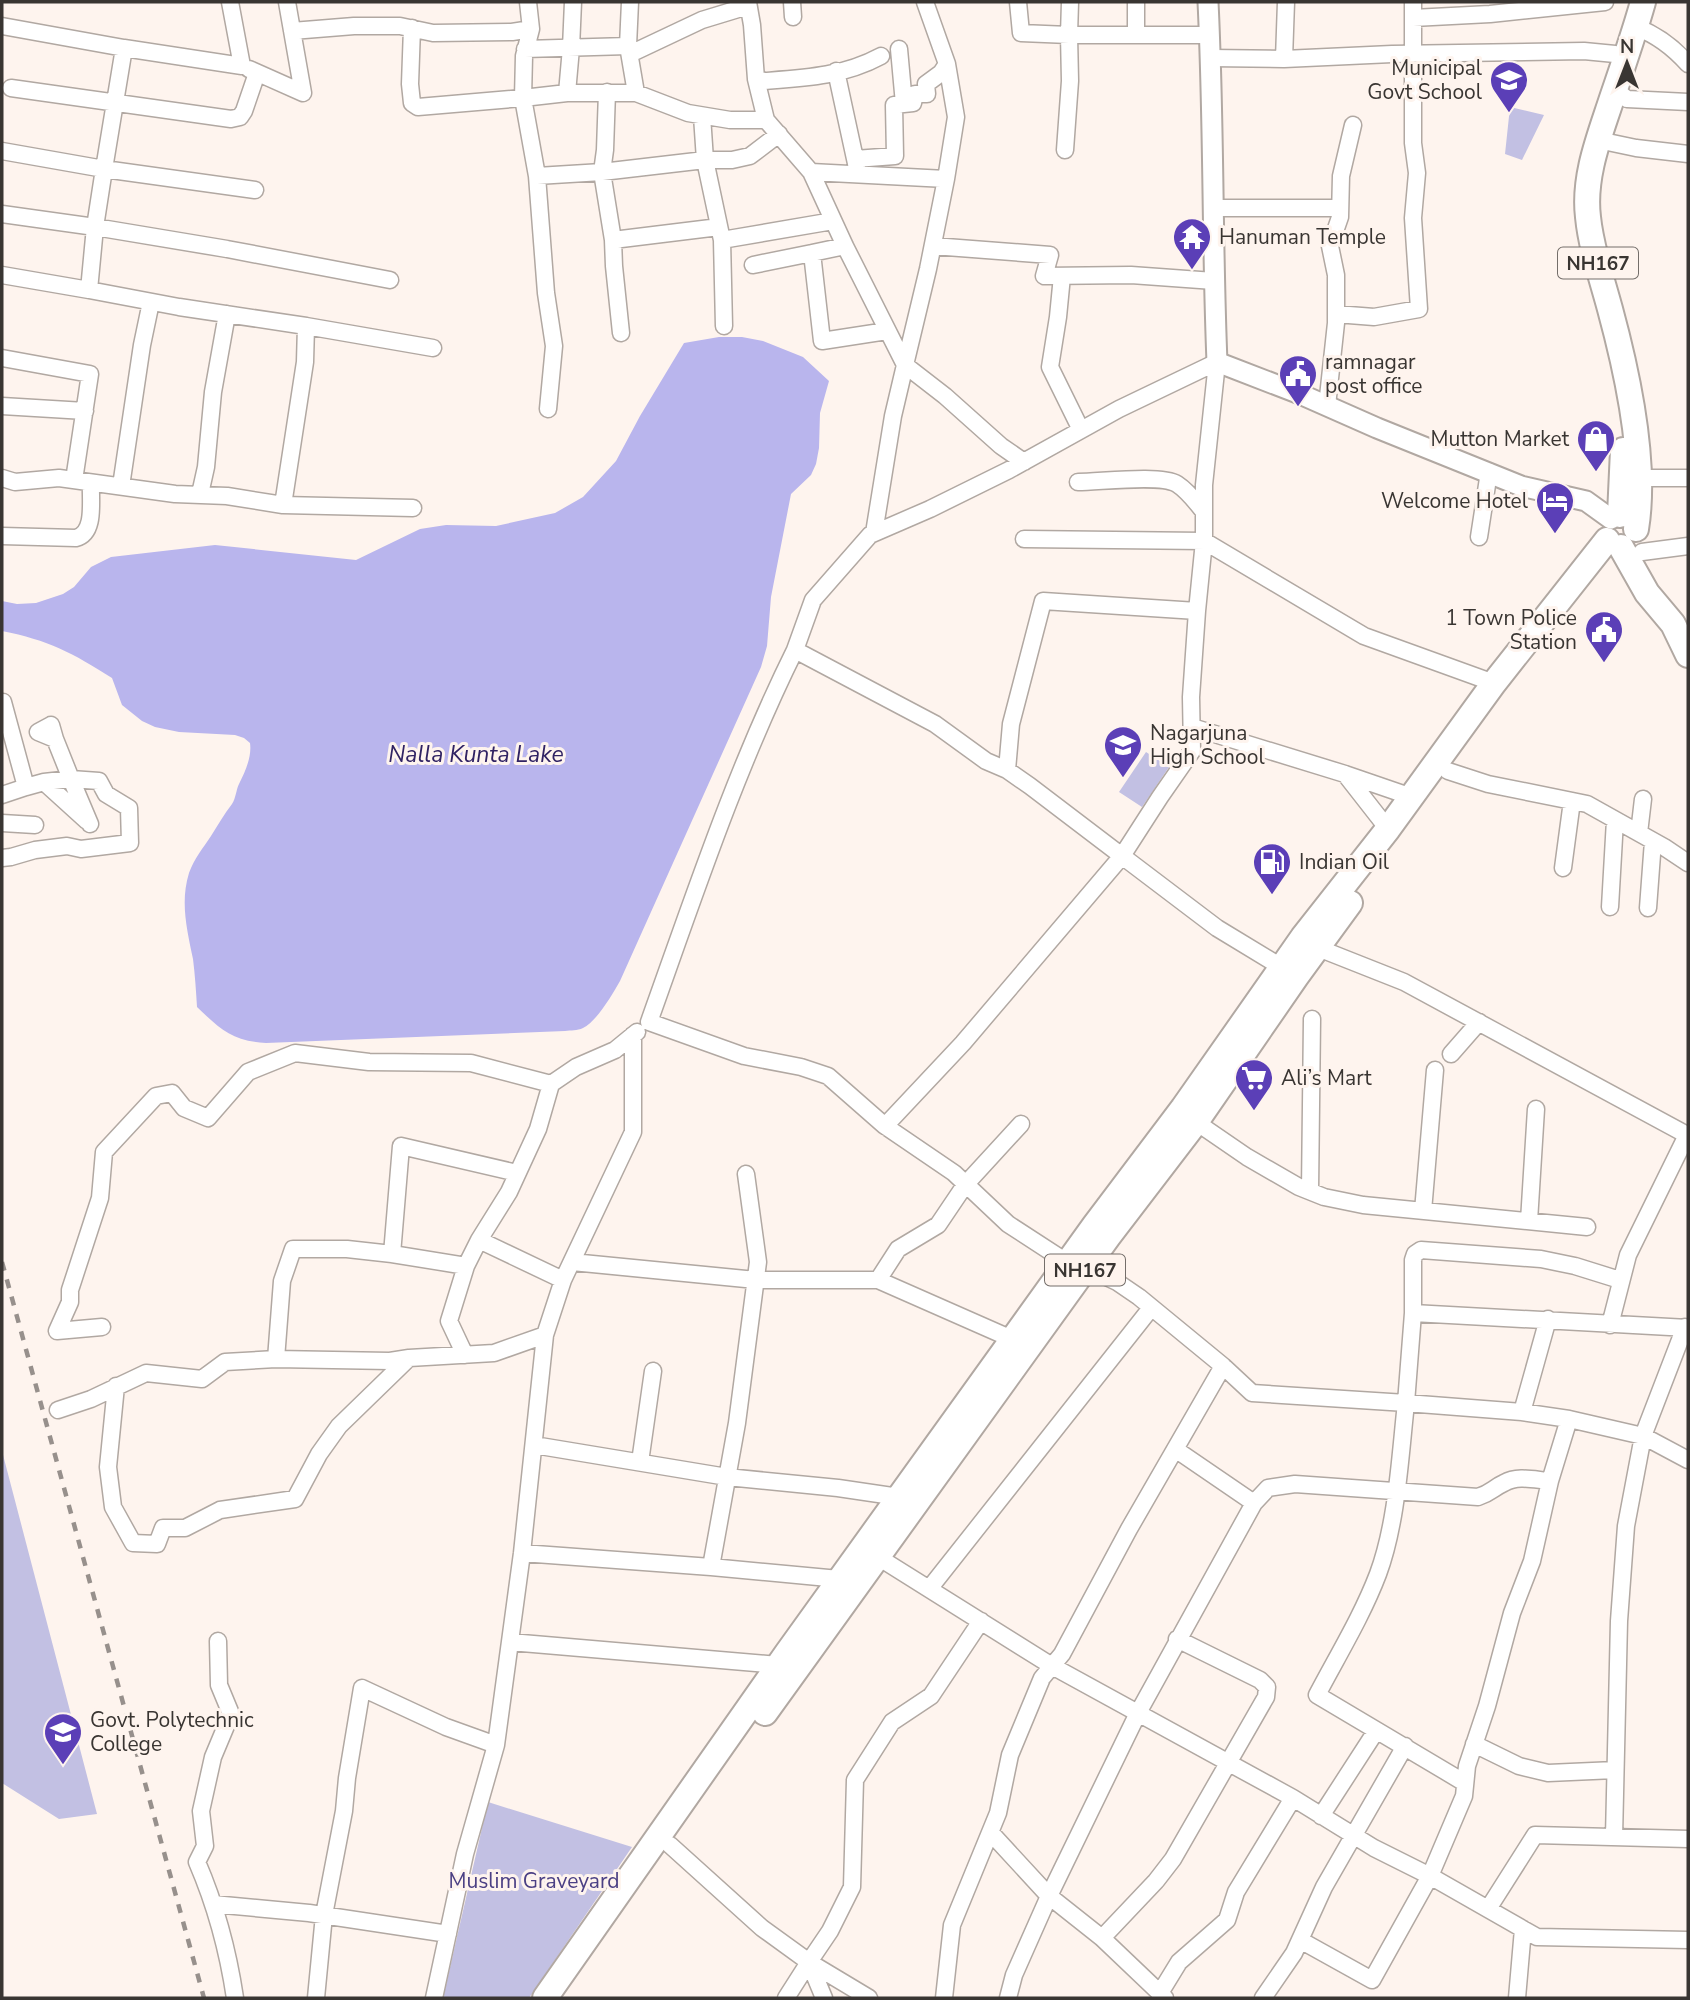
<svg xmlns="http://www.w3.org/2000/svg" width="1690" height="2000" font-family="'Nunito Sans',sans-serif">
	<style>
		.green { fill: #c2c0e3 }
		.water { fill: #b9b5ed }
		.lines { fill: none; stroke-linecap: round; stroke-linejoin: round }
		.minor-casing { stroke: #b1a8a2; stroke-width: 19 }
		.tertiary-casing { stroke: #b1a8a2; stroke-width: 23 }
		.primary-casing { stroke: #b1a8a2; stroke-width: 28 }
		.trunk-casing { stroke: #b1a8a2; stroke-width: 28 }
		.minor { stroke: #fff; stroke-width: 16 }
		.tertiary { stroke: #fff; stroke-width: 19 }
		.primary { stroke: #fff; stroke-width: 24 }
		.trunk { stroke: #fff; stroke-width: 24 }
		.rail { stroke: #97908c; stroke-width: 4.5; stroke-dasharray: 9 9; stroke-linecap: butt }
		.labels { text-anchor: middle; stroke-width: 6; stroke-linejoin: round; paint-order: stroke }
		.shield { fill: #fef4ee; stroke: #746e6a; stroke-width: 2 }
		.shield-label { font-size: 19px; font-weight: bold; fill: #393532 }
		.poi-label { font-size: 21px; fill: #393532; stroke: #fef4ee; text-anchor: start }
		.park-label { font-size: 21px; fill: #4b4084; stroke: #fef4ee }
		.water-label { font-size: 23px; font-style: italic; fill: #302263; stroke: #fef4ee }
	</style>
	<rect width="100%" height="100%" fill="#fef4ee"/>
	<path class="green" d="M1510,107L1544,115L1522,160L1505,154Z
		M1146,752L1169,767L1142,807L1119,792Z
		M2,1451L97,1814L59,1819L2,1783Z
		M488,1802L632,1847L529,1998H443Z"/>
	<path class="water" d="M719,337H742L763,341L803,357L829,381L820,413L819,448L816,464L811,475L791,494L771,597L767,646L761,667L620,981C612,995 597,1021 583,1028C577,1031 571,1030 565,1031L266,1043C232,1041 220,1029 197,1007C196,991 195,975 193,959C187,930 180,902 189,873C194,859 203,848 211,836C218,825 224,814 232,804C236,798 236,790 239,784C245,772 252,757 250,743L244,738L235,735L179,732L155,727L142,721L122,705L112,678C73,653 48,640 2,631V601L17,604L36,603L63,594L74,587L91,567L111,557L215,545L356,560L420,529L446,525L496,526L555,513L583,497L616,461L640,416L684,343Z"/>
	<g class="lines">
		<defs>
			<path id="minor" d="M528,2L531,29L524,56L523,98L567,93H636L688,113L730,120H766
				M630,2L628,46L636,93
				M748,2L752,25L756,79L766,120L811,172
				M792,2L793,17
				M1018,2L1021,33L1069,35L1070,2
				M1413,18L1490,14L1605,2
				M2,26L124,48L104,169L2,151
				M1636,27C1657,35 1673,47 1688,64
				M412,28L410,84L412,103L418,107L523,98L537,176L546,293L554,346L548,409
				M292,31L354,26H400L433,33L512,32L531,29
				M1136,35V2
				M124,48L242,66L230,2
				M525,49L628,46
				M899,49L904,104
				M630,54L702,20L748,6
				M1210,58L1284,59L1392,54L1584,51L1615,54
				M1284,59L1286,2
				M249,69L303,93L287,2
				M836,71L857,168
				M756,79L765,81C806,78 844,76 881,56
				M11,88L231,119L240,117L244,111L257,73
				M1615,90L1627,99L1688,102
				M607,92L605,150L602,172L613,240L614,266L621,333
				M567,93L571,48L573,2
				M1598,140L1636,148L1688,154
				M1065,150L1070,81L1069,35H1210
				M855,159L895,156L894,105L913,103L915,94H927L926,84L941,73L947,64L925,2
				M811,172L946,179L928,269L905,365L845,246Z
				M537,176L602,172L705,160L702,116
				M946,179L956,117L947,64
				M255,190L104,169L95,227L227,249L390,280
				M1213,208H1340
				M2,214L95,227L89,290L2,275
				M613,240L719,227
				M722,240L833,221
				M845,246L812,253L822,341L887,331
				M933,246L1050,255L1044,276L1131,275L1214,281
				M753,265L812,253
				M1062,276L1058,317L1050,367L1081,430
				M89,290L179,307L306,326L305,362L283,505
				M1336,314L1374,317L1419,309L1413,218L1417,173L1413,143V2
				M306,326L433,348
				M724,326L722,240L705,160H732L750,156L779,134
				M2,358L90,374L74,480
				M1217,362L1204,485V541L1197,611L1191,697L1192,751L1160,797L1122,856L1217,928L1288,971
				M2,406L85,411
				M1327,406L1336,323V275L1330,246L1340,217L1341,176L1353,125
				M2,478L15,482L59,478L175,494L227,496L283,505L413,508
				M1639,478H1688
				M1078,482C1100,482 1161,474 1177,484C1188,491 1196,502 1204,512
				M121,486L142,345L151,302
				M200,494L206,467L213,392L227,314
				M874,533L893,416L905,365L945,396L1001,446L1024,462
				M2,536L76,538C96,533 90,500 91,483
				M1479,537L1489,472
				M1024,539L1204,541L1364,636L1494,683
				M1642,552L1688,546
				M1197,611L1043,601L1011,724L1007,770L986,761L935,724L795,650L813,600L870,535L930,509L1009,470L1119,409L1217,362
				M795,650C736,769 694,896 649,1022L744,1056L801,1067L828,1076L885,1126L954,1173L1008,1224L1068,1263
				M2,702H3L26,787L2,795
				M1192,727L1345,774L1388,829
				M1448,771L1488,784L1587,804L1664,847L1688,863
				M1345,774L1412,797
				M44,782L87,821
				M26,787L44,782L71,779L55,739L51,725L38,732L55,739
				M2,823L35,825
				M1639,833L1643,799
				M2,858L11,857L35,850L67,846L81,849L130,843L129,808L106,794L99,781L71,779L90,824
				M1563,868L1572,801
				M1610,907L1615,820
				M1648,908L1653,841
				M1318,948L1404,982L1687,1135L1628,1255L1610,1325
				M1451,1054L1479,1022
				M1196,1122L1247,1157L1299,1187L1324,1197L1363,1205L1587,1227
				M885,1126L963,1043L1122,856L1030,786L1007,770
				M1310,1191L1312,1019
				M1423,1211L1435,1070
				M1529,1221L1536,1109
				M392,1254L466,1266L479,1240
				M572,1262L756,1280H878L1012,1339
				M1087,1268L1117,1282L1139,1297L1223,1366L1252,1393L1406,1403L1413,1313L1688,1328
				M563,1280L479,1240L509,1192L538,1129L551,1084L576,1067L615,1050L637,1032
				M878,1280L898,1249L938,1225L965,1185L1021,1124
				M1413,1313V1260L1415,1254L1421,1250L1541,1259L1575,1266L1620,1280
				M102,1327L57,1331L70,1302V1290L100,1198L104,1152L156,1096L172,1093L184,1108L208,1118L248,1072L295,1053L369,1062L471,1063L551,1084
				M465,1355L449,1321L466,1266
				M276,1359L282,1281L293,1249H347L392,1254L401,1146L517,1173
				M116,1386L108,1467L113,1507L133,1543L157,1544L163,1528H185L220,1510L295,1499L319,1454L339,1426L409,1358
				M58,1410L91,1399L146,1373L202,1379L225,1362L276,1359L390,1361L409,1358L494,1353L545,1335
				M1522,1412L1548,1319
				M534,1445L727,1477L838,1488L899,1497
				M640,1462L653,1371
				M1254,1503L1268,1488L1295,1484L1478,1497C1491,1493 1493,1488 1504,1483C1518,1475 1535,1480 1550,1481
				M522,1553L711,1567L839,1579
				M878,1557L1052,1666L1293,1798L1374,1848L1430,1876L1537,1937L1688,1940
				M711,1567L737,1423L758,1262L746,1174
				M929,1589L1151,1308
				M218,1641L219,1685L231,1714L213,1757L201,1811L205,1846L197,1862C216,1906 228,1951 235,1998
				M510,1642L778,1665
				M1474,1744L1519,1766L1548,1773L1615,1770
				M1465,1783L1317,1695C1338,1655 1362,1616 1378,1574C1397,1523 1400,1457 1406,1403L1522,1412L1569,1419L1643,1436L1685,1327
				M1321,1816L1376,1731
				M991,1833L1049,1896L1102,1938L1165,1998
				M1614,1837L1619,1621L1626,1526L1643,1436L1688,1460
				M670,1845L762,1928L809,1962L824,1998
				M213,1904L309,1913L448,1934
				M1488,1909L1535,1835L1688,1839
				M1102,1938L1156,1881L1173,1859L1266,1697L1267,1687L1260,1680L1177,1639
				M1300,1940L1372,1980L1430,1876L1464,1796L1467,1766L1487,1706L1512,1613L1532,1561L1550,1481L1569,1419
				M1160,1993L1179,1962L1227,1920L1236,1892L1293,1798
				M316,1998L324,1915L344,1811L347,1778L362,1688L446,1727L496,1745
				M434,1998L465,1854L496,1745L522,1553L545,1335L563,1280L633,1132V1035
				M786,1998L809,1962
				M869,1998L809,1962L830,1931L852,1887L855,1780L892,1722L931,1696L981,1621
				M944,1998L952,1925L998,1813L1010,1755L1042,1678L1062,1654L1129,1529L1223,1366
				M1008,1998L1014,1975L1049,1896L1138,1713L1254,1503L1175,1449
				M1263,1998L1294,1953L1324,1887L1405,1746
				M1517,1998L1523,1929"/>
			<path id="tertiary" d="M1208,2C1214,122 1212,242 1217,362L1300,394L1377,428L1521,486L1586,501L1611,519"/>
			<path id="primary" d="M1621,547L1647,593L1673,624L1688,655"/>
			<path id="trunk" d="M1620,515L1623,450
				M1636,529C1647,462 1628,375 1610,309C1602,279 1591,248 1588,217C1583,176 1600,135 1612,98C1623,66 1634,34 1643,2
				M765,1713L1108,1237L1196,1122L1296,977L1350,903
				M545,1998L787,1653L1094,1226L1183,1108L1303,937L1388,829L1494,683L1607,540"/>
		</defs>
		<use href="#minor" class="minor-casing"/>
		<use href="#tertiary" class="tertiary-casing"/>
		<use href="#primary" class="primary-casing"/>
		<use href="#trunk" class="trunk-casing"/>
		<use href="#minor" class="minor"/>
		<use href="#tertiary" class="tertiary"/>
		<use href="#primary" class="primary"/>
		<use href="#trunk" class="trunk"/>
		<path class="rail" d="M2,1262L204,1998"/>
	</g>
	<defs>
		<symbol id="school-pin" viewBox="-11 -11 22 30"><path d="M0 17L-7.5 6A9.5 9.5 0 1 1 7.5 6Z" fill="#5b3fb7" stroke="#fef4ee"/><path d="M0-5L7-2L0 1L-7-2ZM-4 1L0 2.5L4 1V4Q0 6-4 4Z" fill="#fff"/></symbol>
		<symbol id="temple-pin" viewBox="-11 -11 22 30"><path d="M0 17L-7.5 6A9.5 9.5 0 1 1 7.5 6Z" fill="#5b3fb7" stroke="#fef4ee"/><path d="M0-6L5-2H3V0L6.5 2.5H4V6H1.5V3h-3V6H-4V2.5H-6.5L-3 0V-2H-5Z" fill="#fff"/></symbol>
		<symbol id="civic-pin" viewBox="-11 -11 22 30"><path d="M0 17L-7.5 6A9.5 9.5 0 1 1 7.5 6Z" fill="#5b3fb7" stroke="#fef4ee"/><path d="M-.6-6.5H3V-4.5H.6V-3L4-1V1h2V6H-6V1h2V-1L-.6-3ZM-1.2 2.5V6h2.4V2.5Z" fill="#fff"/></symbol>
		<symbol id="shop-pin" viewBox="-11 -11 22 30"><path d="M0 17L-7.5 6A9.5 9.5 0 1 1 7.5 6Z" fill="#5b3fb7" stroke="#fef4ee"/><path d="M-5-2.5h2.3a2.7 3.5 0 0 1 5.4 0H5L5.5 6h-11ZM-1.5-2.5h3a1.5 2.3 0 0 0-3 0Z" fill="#fff"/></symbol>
		<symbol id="hotel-pin" viewBox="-11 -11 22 30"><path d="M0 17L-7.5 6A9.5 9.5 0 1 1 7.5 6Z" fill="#5b3fb7" stroke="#fef4ee"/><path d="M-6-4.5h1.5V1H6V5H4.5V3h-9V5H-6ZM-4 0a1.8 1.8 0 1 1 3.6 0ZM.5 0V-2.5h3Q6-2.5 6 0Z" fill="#fff"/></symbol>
		<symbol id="fuel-pin" viewBox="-11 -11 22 30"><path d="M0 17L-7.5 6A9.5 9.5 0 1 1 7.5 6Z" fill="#5b3fb7" stroke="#fef4ee"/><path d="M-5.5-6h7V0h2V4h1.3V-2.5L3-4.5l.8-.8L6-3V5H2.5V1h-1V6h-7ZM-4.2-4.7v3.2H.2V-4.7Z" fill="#fff"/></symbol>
		<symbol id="supermarket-pin" viewBox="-11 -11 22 30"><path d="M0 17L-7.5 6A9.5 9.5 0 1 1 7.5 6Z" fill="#5b3fb7" stroke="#fef4ee"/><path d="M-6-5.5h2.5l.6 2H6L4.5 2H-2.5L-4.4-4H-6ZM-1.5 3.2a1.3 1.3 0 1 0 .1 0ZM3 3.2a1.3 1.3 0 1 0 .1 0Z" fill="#fff"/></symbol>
		<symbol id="university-pin" viewBox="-11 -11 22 30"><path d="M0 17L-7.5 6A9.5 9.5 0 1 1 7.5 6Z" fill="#5b3fb7" stroke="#fef4ee"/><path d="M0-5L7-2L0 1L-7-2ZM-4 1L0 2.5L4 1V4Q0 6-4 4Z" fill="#fff"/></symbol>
	</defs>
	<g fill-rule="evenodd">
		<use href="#school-pin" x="1487" y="58" width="44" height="60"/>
		<use href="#temple-pin" x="1170" y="215" width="44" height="60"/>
		<use href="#civic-pin" x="1276" y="352" width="44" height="60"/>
		<use href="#shop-pin" x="1574" y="417" width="44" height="60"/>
		<use href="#hotel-pin" x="1533" y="479" width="44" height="60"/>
		<use href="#civic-pin" x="1582" y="608" width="44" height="60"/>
		<use href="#school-pin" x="1101" y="723" width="44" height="60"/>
		<use href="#fuel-pin" x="1250" y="840" width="44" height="60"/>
		<use href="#supermarket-pin" x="1232" y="1056" width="44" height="60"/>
		<use href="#university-pin" x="41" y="1710" width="44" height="60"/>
	</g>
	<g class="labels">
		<g class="shield">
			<rect x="1558" y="247.5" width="80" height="31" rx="5"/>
			<rect x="1045" y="1254.5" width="80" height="31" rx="5"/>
		</g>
		<g class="shield-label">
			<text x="1598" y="270">NH167</text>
			<text x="1085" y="1277">NH167</text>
		</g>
		<g class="poi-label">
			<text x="1482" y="75" text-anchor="end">Municipal<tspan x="1482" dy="24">Govt School</tspan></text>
			<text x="1219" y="244">Hanuman Temple</text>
			<text x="1325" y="369">ramnagar<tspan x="1325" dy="24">post office</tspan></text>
			<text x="1569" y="446" text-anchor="end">Mutton Market</text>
			<text x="1528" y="508" text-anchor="end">Welcome Hotel</text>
			<text x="1577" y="625" text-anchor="end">1 Town Police<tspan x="1577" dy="24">Station</tspan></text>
			<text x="1150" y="740">Nagarjuna<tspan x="1150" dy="24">High School</tspan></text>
			<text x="1299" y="869">Indian Oil</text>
			<text x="1281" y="1085">Ali’s Mart</text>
			<text x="90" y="1727">Govt. Polytechnic<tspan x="90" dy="24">College</tspan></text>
		</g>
		<g class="park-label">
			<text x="534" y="1888">Muslim Graveyard</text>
		</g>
		<g class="water-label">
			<text x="476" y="762">Nalla Kunta Lake</text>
		</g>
	</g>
	<rect width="1690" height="2000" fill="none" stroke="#393532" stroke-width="7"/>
	<g transform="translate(1627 63)" stroke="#fef4ee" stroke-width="5" paint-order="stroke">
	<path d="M0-5L12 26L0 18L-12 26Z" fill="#393532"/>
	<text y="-10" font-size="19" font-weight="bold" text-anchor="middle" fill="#393532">N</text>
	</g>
</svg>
